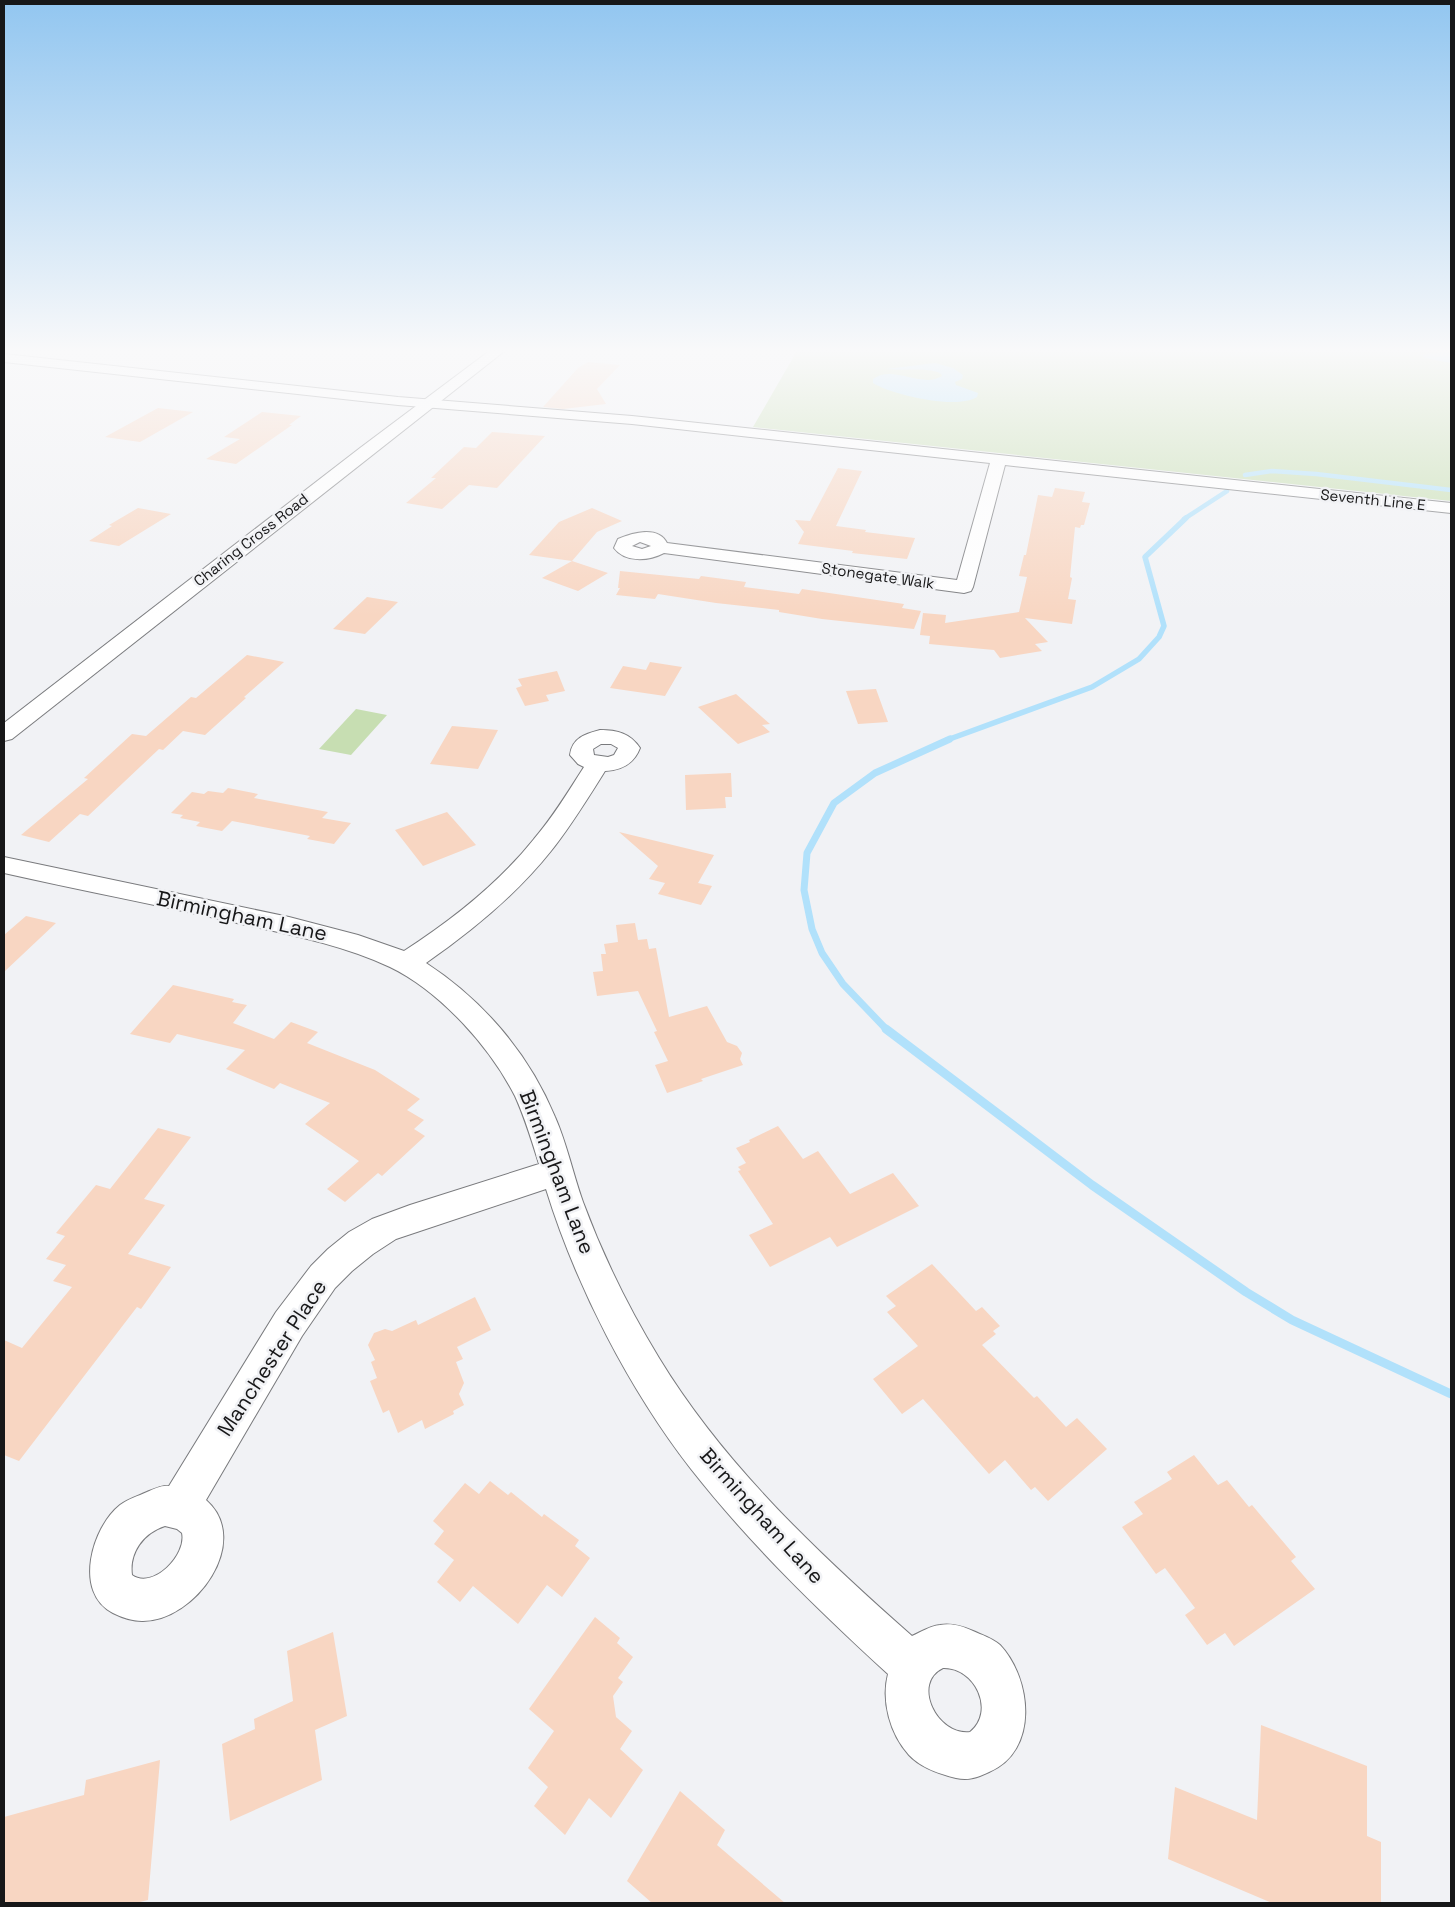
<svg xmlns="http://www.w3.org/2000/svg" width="1455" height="1907" font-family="'Space Grotesk',sans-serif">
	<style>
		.green { fill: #c7deb2 }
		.water { fill: #b1e1fb }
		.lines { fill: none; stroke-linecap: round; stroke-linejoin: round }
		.stream-far3 { stroke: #b1e1fb; stroke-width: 4.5 }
		.stream-far2 { stroke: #b1e1fb; stroke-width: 5.5 }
		.stream-far1 { stroke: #b1e1fb; stroke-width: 7 }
		.stream { stroke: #b1e1fb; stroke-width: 9 }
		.building { fill: #f8d6c2 }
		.minor-casing { stroke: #797a7d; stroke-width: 2 }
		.major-casing { stroke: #797a7d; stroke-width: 2 }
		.minor { fill: #fff; fill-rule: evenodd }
		.major { fill: #fff; fill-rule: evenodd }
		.labels { text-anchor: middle; stroke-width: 5; stroke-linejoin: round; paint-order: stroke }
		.far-street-label { font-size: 15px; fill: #171718; stroke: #f1f2f5 }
		.near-street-label { font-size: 21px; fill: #171718; stroke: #f1f2f5 }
	</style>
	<rect width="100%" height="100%" fill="#f1f2f5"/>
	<path class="green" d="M798,349H1451V501L753,427Z
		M356,709L387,715L351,755L319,749Z"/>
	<path class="water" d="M1451,350V363L1425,358L1422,355Z
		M935,363L953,368L963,375L962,379L955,382L956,385L978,393L977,397C957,410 892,395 873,383V379C893,364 922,389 942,376L941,374C931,367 901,371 886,369Z"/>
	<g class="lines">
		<path class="stream-far3" d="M1245,475L1272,471L1316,474L1451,490
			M1184,519L1227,491"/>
		<path class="stream-far2" d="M947,740L1092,687L1139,659L1159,637L1164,626L1145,557L1186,518"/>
		<path class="stream-far1" d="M888,1031L843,984L822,953L812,929L804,890L807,853L834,803L875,773L950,739"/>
		<path class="stream" d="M886,1029L1092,1185L1246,1292L1292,1320L1451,1394"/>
	</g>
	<path class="building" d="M588,362L620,365L597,389L606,404L563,409L543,407L578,368Z
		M158,408L193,412L140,442L105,437Z
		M262,412L301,416L289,425H292L236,464L206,459L240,439L224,437Z
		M492,432L545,436L497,488L469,485L442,509L406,503L436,478H431L464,447L476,448Z
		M838,468L862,471L836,526L866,530L865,532L915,538L907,559L852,553L853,551L798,544L804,532L795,520L810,521Z
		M1055,488L1085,492L1082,502L1090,503L1084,525H1081L1080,528L1075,527L1070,577L1072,578L1068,599L1076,600L1072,624L1025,618L1048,642L1035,644L1042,651L1000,658L994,650L929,644L930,636L920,635L923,613L946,615L945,623L1019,612L1027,577L1019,576L1024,555H1026L1038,495L1052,497Z
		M138,508L171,514L119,546L89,541L112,526L109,525Z
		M592,508L622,521L597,532L572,561L608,573L578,591L542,578L572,561L529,555L559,522Z
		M620,571L699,579L701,576L746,582L744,587L799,594L802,589L904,604L902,608L921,611L914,629L822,619L779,612V610L716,603L658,594L655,599L616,595L620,588H618Z
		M367,597L398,602L365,634L333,629Z
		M247,655L284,662L244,697L246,698L205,735L183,731L163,750L159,749L88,816L80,814L49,842L21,835L88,779L84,778L132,734L146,736L191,697L196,698Z
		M650,662L682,667L665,696L610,688L623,666L646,670Z
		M557,671L565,691L546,695L549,701L525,706L516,688L522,686L518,679Z
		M876,689L888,722L858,724L846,691Z
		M736,694L770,724L762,725L770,732L738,744L698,707Z
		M452,726L498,730L478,769L430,764Z
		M731,773L732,797H725L726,808L686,810L685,775Z
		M228,788L258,794L254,798L328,812L322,818L351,823L334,844L307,839L310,836L232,821L222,831L196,826L200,822L180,818L183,815L171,813L192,792L204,794L208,791L223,793Z
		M447,812L476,845L423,866L395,830Z
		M619,832L714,855L698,883L712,886L701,905L658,894L665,883L649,879L658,866Z
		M26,916L56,923L4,972V935Z
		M635,923L638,940L647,939L649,949L656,948L669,1017L707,1006L727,1042L737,1046L742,1053L740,1059L743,1065L701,1079L703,1081L667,1093L655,1065L668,1061L654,1032L657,1031L638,991L597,996L593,972L603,971L601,954H606L604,944L618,942L616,925Z
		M173,985L234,999L232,1002L247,1005L233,1023L274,1039L291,1022L318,1032L307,1043L375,1070L420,1099L407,1110L424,1120L414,1129L425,1136L382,1176L378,1173L345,1202L327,1189L359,1161L305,1124L330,1103L280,1083L274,1089L226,1069L245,1050L177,1034L170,1043L130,1034Z
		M778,1126L803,1159L818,1151L850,1194L893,1173L919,1206L837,1247L830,1237L770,1267L749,1235L773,1224L738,1171L741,1170L738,1167L746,1163L736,1148L750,1142L749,1140Z
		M158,1128L191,1137L144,1199L165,1205L128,1254L171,1267L141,1309L137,1307L19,1461L4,1455V1340L22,1348L72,1287L53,1281L66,1265L46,1259L65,1236L56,1233L96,1185L110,1189Z
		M932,1264L976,1311L982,1307L1000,1326L993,1331L996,1334L982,1345L1034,1398L1037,1396L1066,1427L1077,1418L1107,1449L1048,1501L1035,1487L1031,1490L1005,1460L989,1474L923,1399L902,1414L873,1379L918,1346L887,1312L896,1306L886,1296Z
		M475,1297L491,1330L457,1347L463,1359L456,1362L464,1383L459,1394L464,1405L453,1411L454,1414L425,1429L422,1420L398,1433L389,1410L383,1413L370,1381L377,1378L371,1362L375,1360L368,1345L374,1333L385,1329L392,1331L416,1320L418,1325Z
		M1194,1455L1218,1485L1227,1480L1249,1507L1252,1505L1296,1557L1291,1561L1315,1589L1234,1646L1225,1633L1207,1645L1185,1615L1195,1608L1165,1568L1156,1574L1122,1527L1143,1514L1134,1502L1172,1479L1167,1472Z
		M490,1481L508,1495L511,1492L542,1517L544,1514L579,1540L575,1546L590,1558L562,1597L547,1585L518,1624L473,1586L460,1602L437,1582L454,1560L434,1544L444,1531L433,1521L465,1483L479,1494Z
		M595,1617L620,1638L617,1643L633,1657L618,1678L623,1682L613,1696L616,1717L632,1731L620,1749L643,1770L611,1818L589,1798L565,1835L534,1806L548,1787L528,1768L554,1731L529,1709Z
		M333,1632L347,1716L315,1730L322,1780L230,1821L222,1744L255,1729L254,1719L293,1701L287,1651Z
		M1261,1725L1367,1766V1836L1381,1842V1903H1272L1168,1859L1175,1787L1257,1820Z
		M160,1760L148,1900L136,1903H4V1817L84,1795L86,1780Z
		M680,1791L725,1830L717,1845L785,1903H652L627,1881Z"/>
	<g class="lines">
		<defs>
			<path id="minor" d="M4,354L398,397L632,416L1451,503V513L1005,465L973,587L971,591L964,593L664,553C649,561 625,563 614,548L618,539C632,533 658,525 667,543L957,580L990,463L632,424L398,405L4,362ZM640,542L651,546L642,549L632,546Z
				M600,730C617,730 630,733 640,748C634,764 622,770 605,771C588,798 571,826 551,851C516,895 472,931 426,963C483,1000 529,1054 555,1117C567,1144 573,1174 583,1202C603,1256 629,1309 659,1358C724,1465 819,1554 912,1636C921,1632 930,1626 940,1625C952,1623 962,1626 973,1631C982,1635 992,1638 1000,1645C1032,1679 1039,1751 989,1772C978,1777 969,1781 956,1778C940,1774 921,1768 909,1755C890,1734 881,1701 888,1674C818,1610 750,1544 691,1469C629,1389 576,1286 546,1189L396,1239L373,1254L352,1271L335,1288L302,1336L206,1500C253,1541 195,1622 142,1621C132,1621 121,1617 113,1613C73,1593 92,1527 120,1505C128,1499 138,1496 147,1492C154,1489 162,1485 169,1486L276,1312L311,1266L328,1249L349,1232L372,1219L410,1205L539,1164C532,1141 525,1118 515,1096C490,1047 440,991 390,967C337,942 276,932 219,919C147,903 75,889 4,873V857L289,917L358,935L404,951C452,920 498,884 534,839C553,817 568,792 584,767L578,764L570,755C572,738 585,734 600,730ZM601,744H611L618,748L614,755L608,757L594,755L593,749ZM165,1526L177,1529L182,1533C187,1555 153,1590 132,1575C129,1553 143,1533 165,1526ZM943,1668C975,1667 996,1711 970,1732C937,1736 911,1683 943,1668Z"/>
			<path id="major" d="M492,349H507L12,739L4,741V723L360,448Z"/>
		</defs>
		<use href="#minor" class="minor-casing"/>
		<use href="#major" class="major-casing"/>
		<use href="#minor" class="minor"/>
		<use href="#major" class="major"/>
	</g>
	<linearGradient id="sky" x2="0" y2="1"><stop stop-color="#92c6f0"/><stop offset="0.57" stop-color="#f9f9fa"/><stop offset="1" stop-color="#f9f9fa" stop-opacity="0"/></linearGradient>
	<rect width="1455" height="616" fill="url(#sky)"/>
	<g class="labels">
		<g class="far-street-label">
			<text transform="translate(1373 500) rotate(6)" y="5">Seventh Line E</text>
			<text transform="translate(251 540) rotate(-38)" y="5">Charing Cross Road</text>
			<text transform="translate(878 576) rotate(8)" y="5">Stonegate Walk</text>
		</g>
		<g class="near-street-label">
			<text transform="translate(242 916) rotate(12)" y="7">Birmingham Lane</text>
			<text transform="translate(557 1172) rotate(69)" y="7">Birmingham Lane</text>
			<text transform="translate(272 1358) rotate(-57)" y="7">Manchester Place</text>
			<text transform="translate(762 1516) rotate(48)" y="7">Birmingham Lane</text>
		</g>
	</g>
	<rect width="1455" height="1907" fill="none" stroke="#171718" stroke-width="10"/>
</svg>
